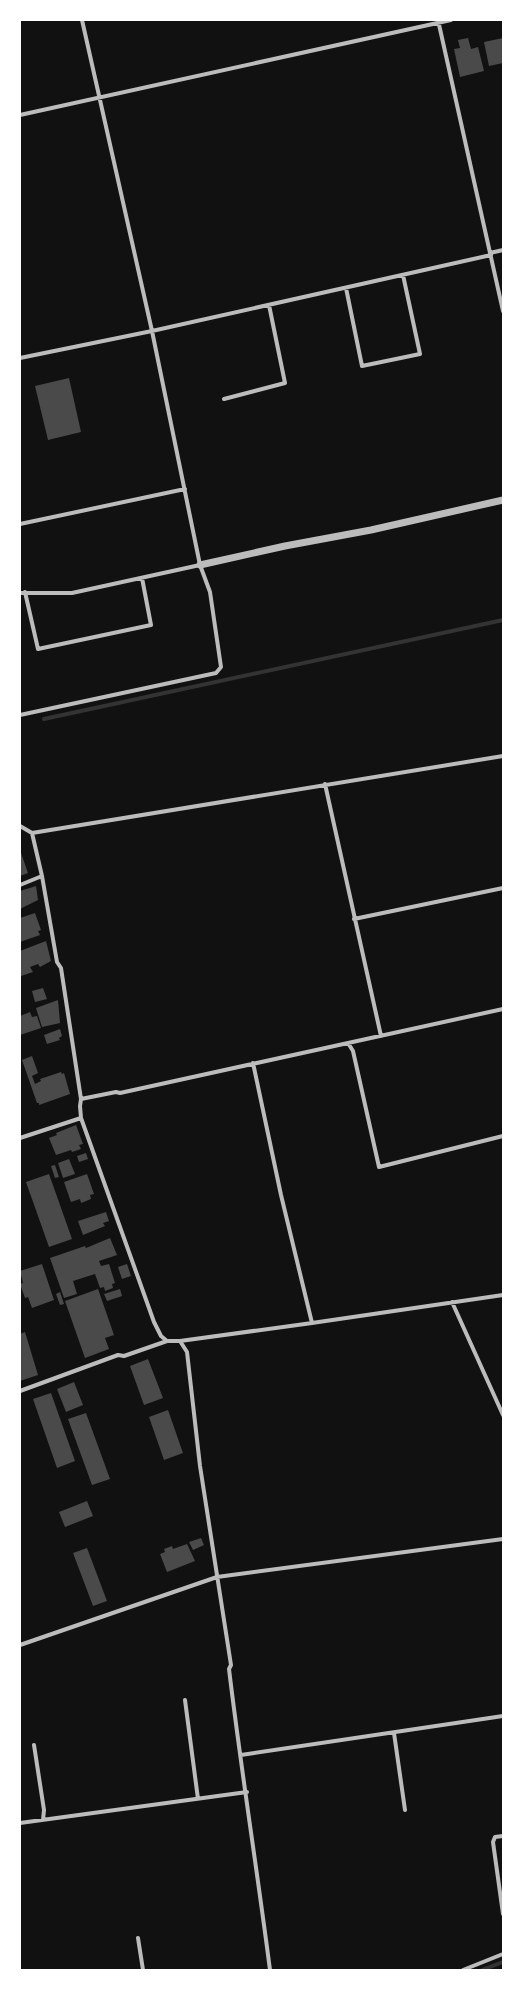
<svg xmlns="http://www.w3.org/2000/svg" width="523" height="1990" font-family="Rubik,sans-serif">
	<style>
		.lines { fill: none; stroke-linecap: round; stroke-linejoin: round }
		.stream { stroke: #333; stroke-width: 4 }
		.building { fill: #4a4a4a }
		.minor { stroke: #bcbcbc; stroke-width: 4 }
		.tertiary { stroke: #bcbcbc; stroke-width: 7 }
	</style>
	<rect width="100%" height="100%" fill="#111"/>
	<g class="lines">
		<path class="stream" d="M44,719L503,620
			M482,1970L503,1962"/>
	</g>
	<path class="building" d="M468,38L471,49L478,47L484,71L460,77L454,49L460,48L458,40Z
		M503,38V63L489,66L484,42Z
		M69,378L81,432L48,440L35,386Z
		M20,850L28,873L20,876Z
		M36,886L38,900L20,909V891Z
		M35,913L41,930L38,931L40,935L20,942V918Z
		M46,941L51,961L40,967L38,964L30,967L33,972L21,976L20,951Z
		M43,988L47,999L35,1002L32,991Z
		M58,1000L60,1023L42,1027L36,1008Z
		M30,1012L32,1017L37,1016L41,1028L20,1035V1016Z
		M60,1029L62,1036L59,1038L60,1040L47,1044L44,1035Z
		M32,1056L38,1073L32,1076L35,1084L41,1081L40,1079L61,1072L62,1074L64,1073L70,1094L39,1105V1103H37L22,1060Z
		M76,1125L83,1144L79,1145L81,1149L72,1152L71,1150L56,1155L49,1138L57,1135L56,1133Z
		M86,1153L88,1159L79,1162L77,1156Z
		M69,1159L75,1174L63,1178L58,1163Z
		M55,1165L59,1177L55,1178L51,1166Z
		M49,1174L72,1239L49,1247L26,1182Z
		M87,1174L94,1194L90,1195L91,1199L81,1203L80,1199L71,1202L64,1182Z
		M106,1212L109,1221L103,1223L105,1226L83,1235L78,1221Z
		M110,1238L117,1255L99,1261L101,1266L109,1264L115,1283L112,1284L113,1288L105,1291L104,1287L100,1288L95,1274L73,1281L77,1294L64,1298L50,1258L85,1246L86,1248Z
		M42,1264L54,1300L32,1308L28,1297L25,1298L20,1284L23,1283L20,1271Z
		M127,1264L131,1276L122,1279L118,1267Z
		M98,1289L114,1335L105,1338L109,1349L85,1358L65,1301Z
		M120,1289L122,1296L107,1301L104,1294Z
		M60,1292L64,1304L60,1305L56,1294Z
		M25,1332L38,1375L20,1381V1334Z
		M148,1359L163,1398L144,1405L130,1366Z
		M74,1382L83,1405L66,1412L57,1389Z
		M51,1393L75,1461L57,1468L33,1399Z
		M168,1410L183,1453L164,1460L149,1417Z
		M86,1413L110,1479L92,1485L68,1419Z
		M87,1501L93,1516L65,1527L59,1512Z
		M201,1538L204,1545L193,1550L189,1542Z
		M187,1544L195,1561L167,1572L160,1554L165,1552L164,1549L172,1546L173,1549Z
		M87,1548L107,1601L93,1606L73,1553Z"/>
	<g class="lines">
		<path class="minor" d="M438,20L503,311
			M20,115L451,20
			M490,253L503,250
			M346,288L362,366L420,354L403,275
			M20,358L152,331L491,255
			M224,399L285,383L269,305
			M20,524L185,489
			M25,592L38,649L151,625L142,578
			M20,593H72L200,565
			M20,715L216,673L221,667L210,592L200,565L152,331L82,20
			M325,784L381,1036
			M20,826L32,833L503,756
			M32,833L42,876L57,962L61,968L81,1099L80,1106L81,1118L154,1322L161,1336L167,1341
			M20,885L42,876
			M354,919L503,888
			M348,1043L353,1051L379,1167L503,1136
			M253,1063L281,1195L312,1323
			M81,1099L116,1092L120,1093L503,1009
			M20,1138L81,1118
			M452,1302L503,1415
			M180,1341L187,1352L200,1466L231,1665L229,1669C241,1769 257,1869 270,1970
			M20,1391L118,1355L124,1356L167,1341H180L312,1323L503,1295
			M20,1645L217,1577L503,1539
			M185,1700L198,1799
			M394,1733L405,1810
			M34,1745L44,1810L43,1820
			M241,1755L503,1716
			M20,1823L247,1792
			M503,1836L495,1837L493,1842L503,1914
			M138,1938L143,1970
			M463,1970L503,1954"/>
		<path class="tertiary" d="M200,565L285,546L371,530L503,500"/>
	</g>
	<rect width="523" height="1990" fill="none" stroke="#ffffff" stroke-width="42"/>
</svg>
